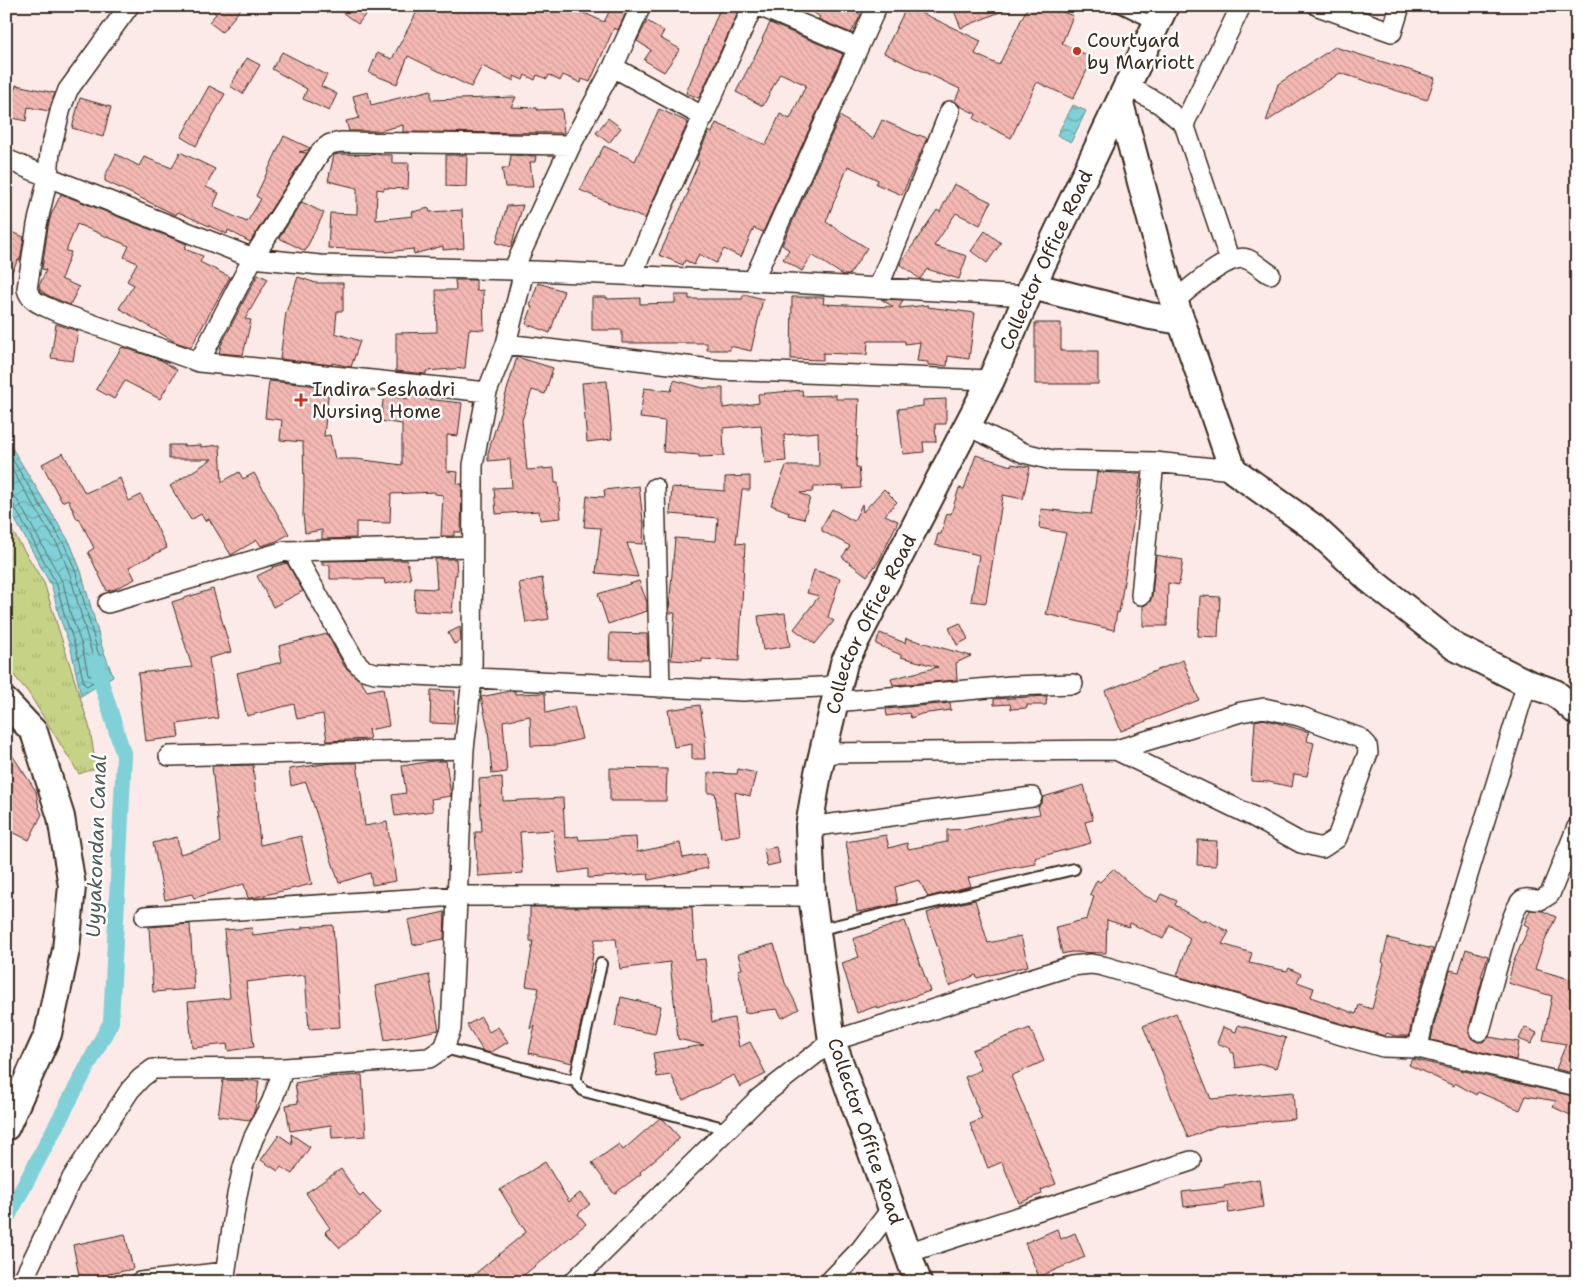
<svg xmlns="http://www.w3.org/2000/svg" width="1583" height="1288" font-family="'Shantell Sans',sans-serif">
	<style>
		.park { fill: url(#park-tufts); stroke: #807e52 }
		.water { fill: url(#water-waves); stroke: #648e8d }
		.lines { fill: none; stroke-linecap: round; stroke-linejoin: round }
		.shore { stroke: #576d68; stroke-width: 1 }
		.canal { stroke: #80d1d7; stroke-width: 16 }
		.building { fill: url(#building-back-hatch); stroke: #3b2a1e }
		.lane-casing { stroke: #3b2a1e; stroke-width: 14 }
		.street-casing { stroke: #3b2a1e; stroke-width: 22 }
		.secondary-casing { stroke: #3b2a1e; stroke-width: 30 }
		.lane { stroke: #fff; stroke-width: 10 }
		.street { stroke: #fff; stroke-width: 19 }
		.secondary { stroke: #fff; stroke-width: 26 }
		.poi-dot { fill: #c8321e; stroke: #fff; stroke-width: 2 }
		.labels { text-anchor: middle; stroke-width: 5; stroke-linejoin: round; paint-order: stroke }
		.poi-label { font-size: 19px; fill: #3b2a1e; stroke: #fff; text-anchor: start }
		.street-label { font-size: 19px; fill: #3b2a1e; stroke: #fff }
		.water-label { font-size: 20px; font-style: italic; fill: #505c56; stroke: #fff }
	</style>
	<defs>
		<pattern id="park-tufts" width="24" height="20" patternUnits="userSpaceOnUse" patternTransform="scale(1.25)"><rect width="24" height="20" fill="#c6d386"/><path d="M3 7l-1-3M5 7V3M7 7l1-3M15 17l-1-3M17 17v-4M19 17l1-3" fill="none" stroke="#abb573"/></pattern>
		<pattern id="water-waves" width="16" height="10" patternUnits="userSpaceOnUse" patternTransform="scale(1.25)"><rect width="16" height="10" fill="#80d1d7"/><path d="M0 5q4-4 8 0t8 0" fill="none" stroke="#6aaaae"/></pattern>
		<pattern id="building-back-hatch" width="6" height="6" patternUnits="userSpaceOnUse" patternTransform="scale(1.25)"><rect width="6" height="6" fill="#f4b8b3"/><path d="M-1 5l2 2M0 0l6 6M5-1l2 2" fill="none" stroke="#d29e9a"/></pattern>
	</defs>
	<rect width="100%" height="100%" fill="#fceae8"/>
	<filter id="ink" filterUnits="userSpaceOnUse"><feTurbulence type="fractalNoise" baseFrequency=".02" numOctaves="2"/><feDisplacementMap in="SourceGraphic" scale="10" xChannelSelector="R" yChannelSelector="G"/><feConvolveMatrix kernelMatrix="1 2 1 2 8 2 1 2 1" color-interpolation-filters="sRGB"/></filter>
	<g filter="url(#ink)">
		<path class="park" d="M6,521L44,583L90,729L96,768L79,774L28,692L6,666Z"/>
		<path class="water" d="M1073,105L1086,111L1071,142L1057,135Z
			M6,441L12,448L70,543L81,571L102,647L113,676L81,696L71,649L59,615L52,587L6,503Z"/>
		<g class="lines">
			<path class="shore" d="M6,449L65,546L76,573L97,649L106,673L87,686L84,684L76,648L64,614L57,585L13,504L6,501
				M6,460L60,549L70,575L91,650L98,670L91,676L88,674L82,646L70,612L63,583L18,501L13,496L6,495"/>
			<path class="canal" d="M6,1220L111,1022L124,756L95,662"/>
		</g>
		<path class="building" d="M207,6H243L222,32L209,22L216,14Z
			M334,6H372L358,24Z
			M420,6H569L604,22L612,6H629L618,30L614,28L590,82L582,79L581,83L563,75L560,81L549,75L547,79L537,75L535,80L525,75L523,80L514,76V81L482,66L471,87L408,56L397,84L369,73L377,53L392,59Z
			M721,6H741L699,98L686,93Z
			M804,6H848L861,15L851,33L818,19L820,17Z
			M907,6L981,41L975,54L999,65L1028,6H1060L1058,10L1073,16L1062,43L1093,58L1073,99L1037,82L1011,138L974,119L976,114L960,106L955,101L960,89L884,53Z
			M952,6H1012V7L961,28Z
			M647,21L664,31L660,38L680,49L664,72L644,60L651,50L637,41Z
			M770,23L843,54L763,232L754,228L741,257L724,249L716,263L699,254L694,265L685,260L683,265L659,255L689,191L687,190L699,162L696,160L709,131L712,133L716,123L766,145L780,114L790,119L806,85L780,73L763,106L736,92L763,40L762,39Z
			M1335,47L1435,78L1427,100L1340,73L1266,122L1278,84Z
			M282,52L327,75L321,86L337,94L329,111L303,99L307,89L272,69Z
			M247,58L260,65L243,94L230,86Z
			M16,85L55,93L49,111L28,107L26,121L9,117Z
			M209,86L225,94L196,146L181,137Z
			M431,90V100L516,97L511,107L537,108V110L562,109L564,133L403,132V125L379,131H349L346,121L359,118L353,96L368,92L371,105Z
			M80,98L111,107L103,137L72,128Z
			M659,109L688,122L645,219L580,190L604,146L635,161Z
			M840,116L873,139L882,120L918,136L919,135L927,138L902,195L876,184L878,180L848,166L826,222L867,248L849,275H843L812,255L802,271L783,259L789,250L782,245Z
			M608,118L621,128L609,143L596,133Z
			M284,136L310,148L308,150L299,152L307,153L250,242L228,230L227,234L178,212L176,215L105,181V176L116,154L139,166L144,157L172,168L180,152L215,169L206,187L219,193L213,207L247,222L261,199L256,196Z
			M339,154L392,155V163H409L408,189L384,188V190L377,189L376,220L413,216L412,212L429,208L430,212L462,210L464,248L443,250V246L414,254L413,249L386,252V251L328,248L330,213L357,214V188L328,181L334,155Z
			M446,155H467L466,187L446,186Z
			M511,155L536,156L535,162H530L533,187H505L502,168H509Z
			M954,184L991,202L980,225L956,213L934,246L967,256L959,279L927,269L920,279L900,264L937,210L940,212Z
			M61,194L187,244L184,249L203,256L200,262L230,277L191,347L175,342L119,308L134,285L127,281L137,263L124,257L129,246L77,224L66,251L71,252L61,279L79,287L70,305L47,295L40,290L39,286L46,270L42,269L48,227L51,215Z
			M302,202L324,213L305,251L279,238Z
			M523,205L511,247L496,243L507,206Z
			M6,230L24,237L20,260H18L6,283Z
			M985,231L1001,243L987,263L971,251Z
			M258,274L268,279L245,319L251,320L243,355L219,353L221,345Z
			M298,277L316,283H343V311H337L335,333L360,341L351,367L332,363V365L280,359L286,312Z
			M455,280H476V291L483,290L484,330L469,329L465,368L426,371V374L396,371V333L437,332L436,290H456Z
			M538,283L564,291L550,333L526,324L532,307L530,306Z
			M744,294L763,299L751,351L730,346V350H707V343H622V330H592V297H607V299L640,298V304L675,303V295H689V299H742Z
			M792,297H824L823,304L893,307L881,299L903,300L899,308L928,305V307L975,313L969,359L948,356L947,366L928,365V362L917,361L920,342L905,344V341H868L867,355L823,353V360L791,359Z
			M1035,323H1061V351H1098V384H1035Z
			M56,324L78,331L73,361L51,358Z
			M122,347L161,360L177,370L160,399L125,381L114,399L96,389Z
			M517,357L553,368L545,394L532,390L522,420L527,470L554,468L555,483H558L561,518L540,520L539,511L496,514L494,488L512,487L510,459L488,461V453Z
			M674,380L703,388H723V408L759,403L758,394L802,390L803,396L836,395V399H859L856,467H859L861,488L843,489L844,486L814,487L812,492L800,493L810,498L804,519L788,515L789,512L771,505L786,466H819L818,432L784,435L786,461L765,463L761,425L723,428L724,456L699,457V455L663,452L665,421L640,418L644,388L671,391Z
			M269,381L329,387L324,436L330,435L335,459H356L402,465V424L380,421L384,395L408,399V395L426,397V399L462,403L458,436L447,435V471L458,472L457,484H462L461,532H454V536H441L443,495L435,494V492L391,494L390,523L356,522V538L322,539V530L305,533L303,515L304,486L303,442L280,440L282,420L265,418Z
			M607,381L612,439L587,442L582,383Z
			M946,399V424H935L936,442H923L924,452L903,454L898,409L923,406V400Z
			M169,445H184V446L201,445V447L220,445L222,482L239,472L243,479L254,473L289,534L277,541L261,546L257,540L231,555L209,519L205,521L201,514L191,520L170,486L212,459H169Z
			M63,453L85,493L120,478L129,501L141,495L167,548L129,567L135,579L115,589L107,591L88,552L94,548L79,518L77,519L68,499L62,502L42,464Z
			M976,455L1011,466V464L1030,467L1023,499L1003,495L986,603L971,601L979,555L935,545L938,534H941L947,513L951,514L959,488L964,489Z
			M1097,472L1141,474L1119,613L1117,612L1114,630L1046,614L1066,533L1039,528L1041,509L1091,514Z
			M750,476V490H742L736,543L745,544L739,661L702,659V662L671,660L675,613H669V609L675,538L716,541L718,518L670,514L672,487L725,491V477Z
			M639,486L643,521H644L643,544L627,543L638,577L596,573L601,528L584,527L587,496L605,497L604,490Z
			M884,489L897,502L885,515L898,521L879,561L867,576L842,557L850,546L822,531V526L832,509L854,521L862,504L863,512Z
			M1156,555L1183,560L1179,585L1168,583L1167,626H1143V606L1150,602L1152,596Z
			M435,559H456L457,575H455L452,613L414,611L415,588L437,589Z
			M407,560L411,579L385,584L384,579H330V565H322V561Z
			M287,563L303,591L273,607L257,576L273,568L272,567Z
			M814,570L840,578L828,617L834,621L815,644L794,629L819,596L807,593Z
			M542,578L549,619L526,623L519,583Z
			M639,581L647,602V611L608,624L598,594Z
			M213,589L231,652L209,658L218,718L177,724L179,737L146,741L138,673L192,667L172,602Z
			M1200,596L1220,597L1218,637L1198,636Z
			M785,613L790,646L763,650L758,616Z
			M960,623L968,639L957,645L949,628Z
			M460,627L461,641L454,644L448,633Z
			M610,633L647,634L648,660L609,659Z
			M880,633L905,643L906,638L971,656L956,663L957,680L893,685L891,679L938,667L901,657V655L876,644Z
			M327,634L345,667L361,681L367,691L383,688L389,726L368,730L370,739L327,741L323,714L297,719L294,704L247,716L237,673L282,662L279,646Z
			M1183,660L1199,700L1121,731L1105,691Z
			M431,690L455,691L454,724L430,723Z
			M510,691H515V694L545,693L546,713L574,706L582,739L557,745L531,746L530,716L503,721L507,772L492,774L488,729L481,697Z
			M1047,696L1046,705H1027V708L1011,709L1010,704L994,705V699Z
			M950,703L951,710L921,714L911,718L909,713L887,716L886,709Z
			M700,705L706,742L704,743L705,759H692V744L674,747L668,710Z
			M1264,719L1309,732L1307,741L1314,743L1307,776L1294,774L1292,787L1269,782L1251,781L1255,721Z
			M6,746L36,791L39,808L42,814L29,840L6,829Z
			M433,761H446L451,796L431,799L433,811L395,816L392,795L406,793L402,766Z
			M331,763H357L365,826L387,822L396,881L372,885L370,873L339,883L306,782L291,786L289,769Z
			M253,765L260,845L301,836L312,884L252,898H248L244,884L194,898L192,894L165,900L153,843L177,837L180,854L218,844L220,842L212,766Z
			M610,768L667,769L666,801H610Z
			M738,769L756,773L750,796L735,792L740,835L721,838L715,793H708V773L737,774Z
			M502,777L503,801L563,798L565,838L578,836L579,840L636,837L637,852L680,843L683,858L705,854L708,868L649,880L648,874L588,878V869L559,873L553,830L520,832L523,873L478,876L475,832H482L479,779Z
			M1084,785L1093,820L1085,822L1091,843L1035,858L1036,864L1006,869L968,878L971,886L928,897L919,880L895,887L898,904L857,912L846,842L886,835L889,848L907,843L908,849L947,842V830L968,829L1008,819L1040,814L1038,807L1042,802L1043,797Z
			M1198,840L1217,841L1216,866L1197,865Z
			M776,847L780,863L767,866L764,849Z
			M1113,869L1142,894L1157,902L1161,894L1177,901L1175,905L1203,921L1204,919L1229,932L1222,944L1252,953L1249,963L1287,971L1289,968L1301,974L1297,982L1314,988L1311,997L1356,1014L1359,1005L1372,1009L1384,963L1382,962L1388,938L1433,949L1413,1015L1409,1036H1395L1387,1033L1385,1036L1177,976L1190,938L1170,925L1163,939L1130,923L1129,927L1107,920L1106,953L1071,952L1062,954L1056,927L1087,919L1094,896L1090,894L1097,880L1100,882Z
			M975,900L988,943L1021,936L1028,966L977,978L976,975L949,986L927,913L941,908Z
			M530,907H692L695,960L705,959L712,1022L734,1018L739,1047L750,1042L766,1074L740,1087L734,1075L683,1100L671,1075L657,1077L653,1053L704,1045L678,1039L670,962L620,969L616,939H595L586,1000L572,1063L529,1053L535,1025L530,1029L539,988L526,986L533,941H530Z
			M1530,910L1543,911L1556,917L1543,945L1535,969L1577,981V1074L1556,1069L1566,1044L1543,1040L1552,996L1508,983L1513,963L1529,927L1524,924Z
			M445,912L444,939L413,945L408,920Z
			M905,921L930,991L878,1009L877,1006L857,1013L842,963L859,957L853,939Z
			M190,924L194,989L153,992L149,927Z
			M333,925L340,1027L309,1029L305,975L246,982L254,1047L228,1051L227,1044L192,1048L188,1002L230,998L224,930L252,928L253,935L302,929V927Z
			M774,944L785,983L799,1009L782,1018L777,1009L745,1013L742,986L738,970L742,969L738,954Z
			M1466,949L1488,956L1481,977H1483L1469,1028V1034L1472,1039L1478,1042H1483L1489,1037L1519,1042L1516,1060L1431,1040L1435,1021L1450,970L1459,972Z
			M429,975L439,1030L385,1040L375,986Z
			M621,997L661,1006L655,1034L615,1026Z
			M1176,1013L1211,1099L1293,1092L1295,1119L1217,1126L1188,1138L1143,1026Z
			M481,1017L489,1032L498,1027L508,1042L490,1053L483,1051L467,1025Z
			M1238,1025L1286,1038L1276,1068L1263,1064L1236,1068L1234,1053L1230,1052L1231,1049L1217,1043L1223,1027L1236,1032Z
			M1525,1027L1537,1033L1531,1044L1519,1039Z
			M1030,1028L1044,1061L1011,1076L1056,1184L1041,1190L1042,1194L1019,1203L1002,1162L988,1168L970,1124L982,1119L965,1077L981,1070L972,1050Z
			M1412,1059L1577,1097V1118L1553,1107L1556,1101L1526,1096L1520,1110L1478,1092L1476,1095L1455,1083L1454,1086L1409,1065Z
			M362,1075L366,1136L332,1138L331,1125L290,1131L286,1105L298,1103L295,1083L328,1077Z
			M223,1080L259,1081L255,1109L250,1120L218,1116Z
			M660,1118L663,1119L680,1138L640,1172L641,1174L614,1194L592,1163L619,1144L623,1150Z
			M291,1134L310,1147L292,1174L281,1167L278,1171L261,1160L279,1135L292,1144Z
			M545,1162L569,1202L580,1193L590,1204L578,1214L586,1224L524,1275L530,1282H465L526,1232L500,1190Z
			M341,1169L360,1197L363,1194L380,1213L340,1248L325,1232L330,1228L306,1193Z
			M1259,1179L1263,1207L1229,1213L1227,1202L1184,1207L1182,1192L1224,1187V1185Z
			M1057,1229L1061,1239L1075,1233L1085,1257L1039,1277L1025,1243Z
			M125,1234L133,1269L80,1280L73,1245Z"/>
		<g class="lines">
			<defs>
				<path id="lane" d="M1119,6L1156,24
					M817,930L1074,869
					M601,964L575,1081L584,1091L727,1129
					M444,1048L575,1081"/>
				<path id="street" d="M129,6L68,90L61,108L50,152L48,177L37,225L27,289C30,302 43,305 55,311L199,362
					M759,6L858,48
					M1318,6L1392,32L1400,6
					M613,67L704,117
					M1128,86L1160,104L1184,124L1230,261
					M1184,124L1241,6
					M571,145L613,67L641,6
					M6,159L48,177L253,258L320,265L513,270L753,281L1028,296
					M631,276L753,6
					M753,281L877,6
					M878,288L950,111
					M1174,301C1190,289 1227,253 1247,259C1255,262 1263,270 1270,274
					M506,344L719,370L991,380
					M487,392L199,362L253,258L321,151L330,144L341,142L571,145L513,270
					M968,426L1024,453L1052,460L1154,462L1233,470
					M655,488L660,688
					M285,551L472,547
					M1141,595L1154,462
					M108,603L285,551L294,553L355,661L364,670L375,673L743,691L839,686
					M835,702L1011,686L1073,684
					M823,753L1116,750L1252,816L1301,843L1322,848L1337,838L1368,753L1367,745L1360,738L1299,716L1264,708L1241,712L1116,750
					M169,756L464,749
					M809,827L1032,797
					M145,916L457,896H812
					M1480,1031C1486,1010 1510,910 1521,901C1527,896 1533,901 1540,900C1543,899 1547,896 1550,894L1577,827
					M1418,1048L1424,1018L1527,683
					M907,1253L1191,1161
					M22,1282L72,1178L130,1090L141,1078L153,1069L284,1068L429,1058L444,1048L451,1029L464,749L472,679L473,465L487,392L506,344L524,271
					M140,1282L225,1272
					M224,1282L237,1195L243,1167L253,1139L272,1101L284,1068
					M573,1282L758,1099L832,1041L1071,966L1091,964L1103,966L1383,1047L1418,1048L1577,1086
					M829,1282L861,1249L892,1208"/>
				<g id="secondary">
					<path d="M1120,103L1167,280L1233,470L1313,527L1369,579L1455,647L1527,683L1555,693L1577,712"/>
					<path d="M1032,286L1150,316L1181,321"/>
					<path d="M6,702L34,732L61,817L72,886L66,950L48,1034L6,1127"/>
					<path id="s1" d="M918,1282L832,1041L812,896L809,827L818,773L844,663L991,380L1032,286L1165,6"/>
				</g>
			</defs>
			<use href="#lane" class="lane-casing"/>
			<use href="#street" class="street-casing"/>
			<use href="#secondary" class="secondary-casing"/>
			<use href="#lane" class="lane"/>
			<use href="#street" class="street"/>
			<use href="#secondary" class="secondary"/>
		</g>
	</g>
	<g class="poi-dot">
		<circle cx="1077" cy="51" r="5"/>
		<path d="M298.5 392.5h5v5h5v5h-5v5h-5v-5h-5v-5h5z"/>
	</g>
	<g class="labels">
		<g class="poi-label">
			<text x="1087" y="47">Courtyard<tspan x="1087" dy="22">by Marriott</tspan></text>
			<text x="312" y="396">Indira Seshadri<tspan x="312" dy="22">Nursing Home</tspan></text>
		</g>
		<g class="street-label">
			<text dy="7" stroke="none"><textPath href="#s1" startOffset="1090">Collector Office Road</textPath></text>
			<text dy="7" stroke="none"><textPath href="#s1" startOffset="685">Collector Office Road</textPath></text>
			<text transform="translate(866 1131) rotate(71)" y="7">Collector Office Road</text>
		</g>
		<g class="water-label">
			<text transform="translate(96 846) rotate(-88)" y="7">Uyyakondan Canal</text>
		</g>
	</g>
	<rect width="1583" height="1288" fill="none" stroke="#fff" stroke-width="25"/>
	<rect x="12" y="12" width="1558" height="1263" fill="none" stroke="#3b2a1e" stroke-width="2" filter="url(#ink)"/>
</svg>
